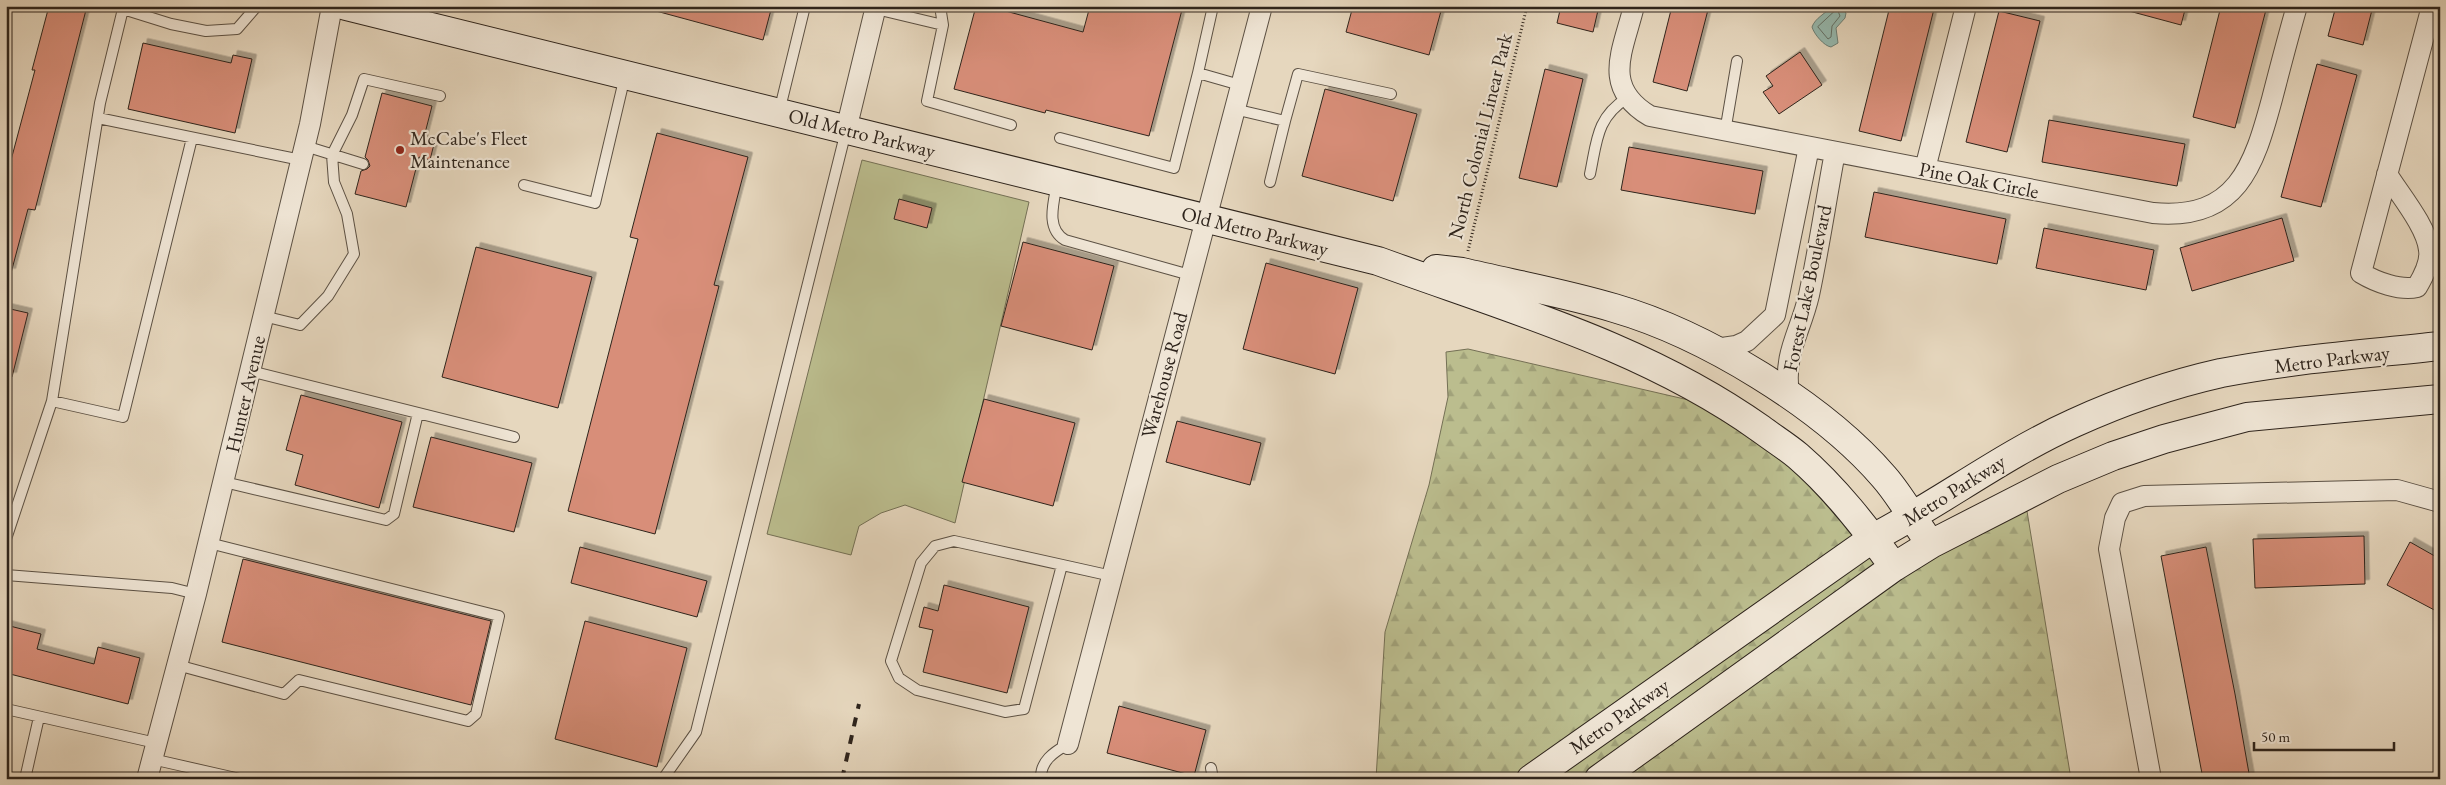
<svg xmlns="http://www.w3.org/2000/svg" width="2446" height="785" font-family="'EB Garamond',serif">
	<style>
		.green { fill: #bbbd8e; stroke: #747055 }
		.forest { fill: url(#forest-firs); stroke: #747055 }
		.water { fill: #96bab0; stroke: #6c7e75 }
		.lines { fill: none; stroke-linecap: round; stroke-linejoin: round }
		.shore { stroke: #626f66; stroke-width: 1 }
		.building { fill: #d88e79; stroke: #2e241c; filter: url(#shadow) }
		.lane-casing { stroke: #5c5144; stroke-width: 12 }
		.street-casing { stroke: #5c5144; stroke-width: 22 }
		.secondary-casing { stroke: #2e241c; stroke-width: 30 }
		.path { stroke: #2e241c; stroke-width: 3; stroke-dasharray: 1 2.5; stroke-linecap: butt }
		.lane { stroke: #efe5d5; stroke-width: 10 }
		.street { stroke: #efe5d5; stroke-width: 20 }
		.secondary { stroke: #efe5d5; stroke-width: 28 }
		.rail { stroke: #2e241c; stroke-width: 4; stroke-dasharray: 9 9; stroke-linecap: butt }
		.poi-dot { fill: #8f2418; stroke: #efe5d5; stroke-width: 2 }
		.labels { text-anchor: middle; stroke-width: 4.5; stroke-linejoin: round; paint-order: stroke }
		.street-label { font-size: 20px; fill: #2e241c; stroke: #efe5d5 }
		.poi-label { font-size: 20px; fill: #2e241c; stroke: #efe5d5; text-anchor: start }
	</style>
	<defs>
		<pattern id="forest-firs" width="22" height="20" patternUnits="userSpaceOnUse" patternTransform="scale(1.25)"><rect width="22" height="20" fill="#bbbd8e"/><path d="M5 1l3.5 6h-7zM16 11l3.5 6h-7z" fill="#a1a27a"/></pattern>
		<filter id="shadow"><feDropShadow dx="4.5" dy="-4.5" stdDeviation="0" flood-color="#0004"/></filter>
	</defs>
	<rect width="100%" height="100%" fill="#e6d7be"/>
	<filter id="stains"><feTurbulence type="fractalNoise" baseFrequency=".004" numOctaves="4"/><feColorMatrix values="0 0 0 0 .2 0 0 0 0 .09 0 0 0 0 .02 0 0 0 .5 -.17"/></filter>
	<radialGradient id="worn" r=".72"><stop offset=".6" stop-color="#630" stop-opacity="0"/><stop offset="1" stop-color="#630" stop-opacity=".3"/></radialGradient>
	<path class="green" d="M862,160L1029,202L955,523L905,505L881,513L859,526L851,555L767,534Z"/>
	<path class="forest" d="M1468,349L1706,404L1790,462L1858,536L1513,779H1376L1385,632L1429,485L1448,397L1446,352Z
		M2025,499L2071,779H1617L1901,575Z
		M1871,552L1880,564L1582,779H1549Z"/>
	<path class="water" d="M1833,6H1839L1846,13L1845,18L1836,28L1838,43L1831,47C1824,46 1814,34 1812,27C1815,18 1826,13 1833,6Z"/>
	<g class="lines">
		<path class="shore" d="M1835,11H1838L1840,16L1832,26L1831,37L1828,39L1818,27Z"/>
	</g>
	<path class="building" d="M49,6H87L35,210L28,209L11,273L6,272V179L35,70H32Z
		M656,6H772L763,40L656,11Z
		M976,6H987L1083,32L1090,6H1183L1149,136L1046,110L1045,113L954,89Z
		M1353,6H1422L1441,11L1429,55L1346,32Z
		M1561,6H1599L1593,32L1557,23Z
		M1672,6H1709L1687,91L1653,82Z
		M1890,6H1923L1934,9L1901,141L1859,131Z
		M2130,6H2186L2181,25L2129,11Z
		M2221,6H2267L2235,128L2193,117Z
		M2336,6H2373L2363,45L2328,36Z
		M1999,11L2040,21L2007,152L1966,142Z
		M143,43L231,63L233,55L252,59L235,133L128,109Z
		M1800,52L1822,85L1779,114L1763,92L1773,86L1766,76Z
		M2317,64L2357,75L2321,207L2281,197Z
		M1545,69L1583,79L1557,187L1519,178Z
		M1325,89L1417,114L1393,201L1302,176Z
		M382,93L432,106L423,141L434,144L430,160L419,157L406,207L355,194L361,171L367,169L370,166L368,160L365,157Z
		M2049,120L2185,144L2177,186L2042,162Z
		M657,133L748,157L714,285L719,286L655,534L568,511L638,239L630,237Z
		M1629,147L1763,171L1755,214L1621,190Z
		M1874,192L2006,219L1997,264L1865,237Z
		M899,199L932,208L927,228L894,219Z
		M2282,218L2294,261L2192,291L2180,248Z
		M2044,228L2154,250L2146,290L2036,268Z
		M1023,242L1114,266L1092,350L1001,326Z
		M476,247L592,277L558,408L442,377Z
		M1266,263L1358,288L1335,374L1243,349Z
		M6,308L28,313L12,377L6,376Z
		M301,395L402,422L379,508L295,485L303,455L286,450Z
		M984,399L1075,423L1053,506L962,482Z
		M1177,421L1261,443L1250,485L1166,462Z
		M431,437L532,463L514,532L413,507Z
		M2364,536L2365,584L2255,588L2253,539Z
		M2410,542L2440,559V613L2387,585Z
		M580,547L707,581L697,617L571,583Z
		M2206,547L2235,694L2250,779H2203L2161,556Z
		M243,559L491,621L471,705L222,642Z
		M944,585L1029,607L1007,693L923,672L933,630L919,627L924,607L938,611Z
		M585,621L687,648L657,767L555,739Z
		M6,625L41,634L37,649L94,664L98,647L140,658L128,704L6,673Z
		M1119,706L1206,730L1194,776L1107,753Z"/>
	<g class="lines">
		<defs>
			<path id="lane" d="M123,6V9L171,24L206,31L237,29L257,6
				M940,6L943,25
				M876,9L943,25L927,101L1011,125
				M1198,73L1213,6
				M1234,109L1285,121L1270,182
				M779,112L805,6
				M98,118L301,160
				M1285,121L1298,74L1391,94
				M1725,132L1737,61
				M1060,138L1174,168L1198,73L1240,85
				M305,146L363,164
				M1590,174C1597,141 1596,118 1627,98
				M1057,183C1054,202 1045,228 1065,240L1190,275
				M524,185L595,203L625,76
				M263,316L300,325L328,296L354,254L347,214L334,182L332,155L352,115L364,79L440,96
				M250,371L514,437
				M52,401L123,417L192,138
				M224,482L386,520L394,514L418,413
				M6,539L52,401L100,103L123,9
				M1062,565L1024,709L1005,712L917,690L899,678L891,661L921,563L935,546L954,541L1112,576
				M6,575L172,588L196,594
				M177,665L284,694L299,680L468,721L476,714L499,616L209,543
				M6,709L156,743
				M152,759L240,779
				M1211,768L1213,779
				M25,779L39,717
				M663,779L696,732L846,131
				M1041,779C1040,761 1054,752 1068,744"/>
			<path id="street" d="M1634,6C1623,51 1601,87 1650,116L2153,213C2237,221 2254,166 2272,99C2280,68 2288,37 2297,6
				M846,130L876,6
				M1925,169L1966,6
				M2387,174C2400,195 2427,227 2429,250C2431,262 2423,277 2417,287C2400,291 2376,282 2361,273L2432,6
				M1715,349L1736,346L1747,341L1775,315L1809,147
				M1789,395C1783,352 1800,334 1809,295C1819,248 1826,200 1835,152
				M1068,744L1262,6
				M147,779L196,594L310,124L332,6
				M2151,779L2109,549L2115,518L2122,503L2144,496L2397,490L2440,502"/>
			<path id="secondary" d="M346,6L1378,261C1510,309 1646,347 1761,429C1773,438 1786,446 1798,456C1835,488 1866,528 1894,567
				M1436,269L1462,272C1513,284 1564,293 1614,308C1704,334 1822,405 1884,477C1899,494 1910,514 1923,533
				M1531,779L1873,538C1942,502 2003,455 2074,423C2120,402 2172,384 2221,373C2293,359 2367,354 2440,346
				M1599,779L1894,567L1931,544L2058,479L2113,456L2164,439L2247,417L2440,399"/>
		</defs>
		<use href="#lane" class="lane-casing"/>
		<use href="#street" class="street-casing"/>
		<use href="#secondary" class="secondary-casing"/>
		<path class="path" d="M1468,251L1527,6"/>
		<use href="#lane" class="lane"/>
		<use href="#street" class="street"/>
		<use href="#secondary" class="secondary"/>
		<path class="rail" d="M842,779L859,704"/>
	</g>
	<circle class="poi-dot" cx="400" cy="150" r="5"/>
	<g class="labels">
		<g class="street-label">
			<text transform="translate(862 133) rotate(14)" y="7">Old Metro Parkway</text>
			<text transform="translate(1480 136) rotate(-76)" y="7">North Colonial Linear Park</text>
			<text transform="translate(1979 180) rotate(11)" y="7">Pine Oak Circle</text>
			<text transform="translate(1255 231) rotate(14)" y="7">Old Metro Parkway</text>
			<text transform="translate(1807 288) rotate(-78)" y="7">Forest Lake Boulevard</text>
			<text transform="translate(2332 359) rotate(-7)" y="7">Metro Parkway</text>
			<text transform="translate(1164 375) rotate(-75)" y="7">Warehouse Road</text>
			<text transform="translate(245 394) rotate(-77)" y="7">Hunter Avenue</text>
			<text transform="translate(1954 490) rotate(-32)" y="7">Metro Parkway</text>
			<text transform="translate(1619 716) rotate(-35)" y="7">Metro Parkway</text>
		</g>
		<g class="poi-label">
			<text x="410" y="145">McCabe's Fleet<tspan x="410" dy="23">Maintenance</tspan></text>
		</g>
	</g>
	<rect width="2446" height="785" fill="none" stroke="#e6d7be" stroke-width="25"/>
	<rect x="8" y="8" width="2431" height="770" fill="none" stroke="#2e241c" stroke-width="2.5"/>
	<rect x="12" y="12" width="2421" height="760" fill="none" stroke="#2e241c"/>
	<path d="M2254 742v8h140v-8" fill="none" stroke="#2e241c" stroke-width="2.5"/>
	<text x="2261" y="742" font-size="15" fill="#2e241c" stroke="#efe5d5" stroke-width="4" paint-order="stroke">50 m</text>
	<rect width="100%" height="100%" filter="url(#stains)"/>
	<rect width="100%" height="100%" fill="url(#worn)"/>
</svg>
